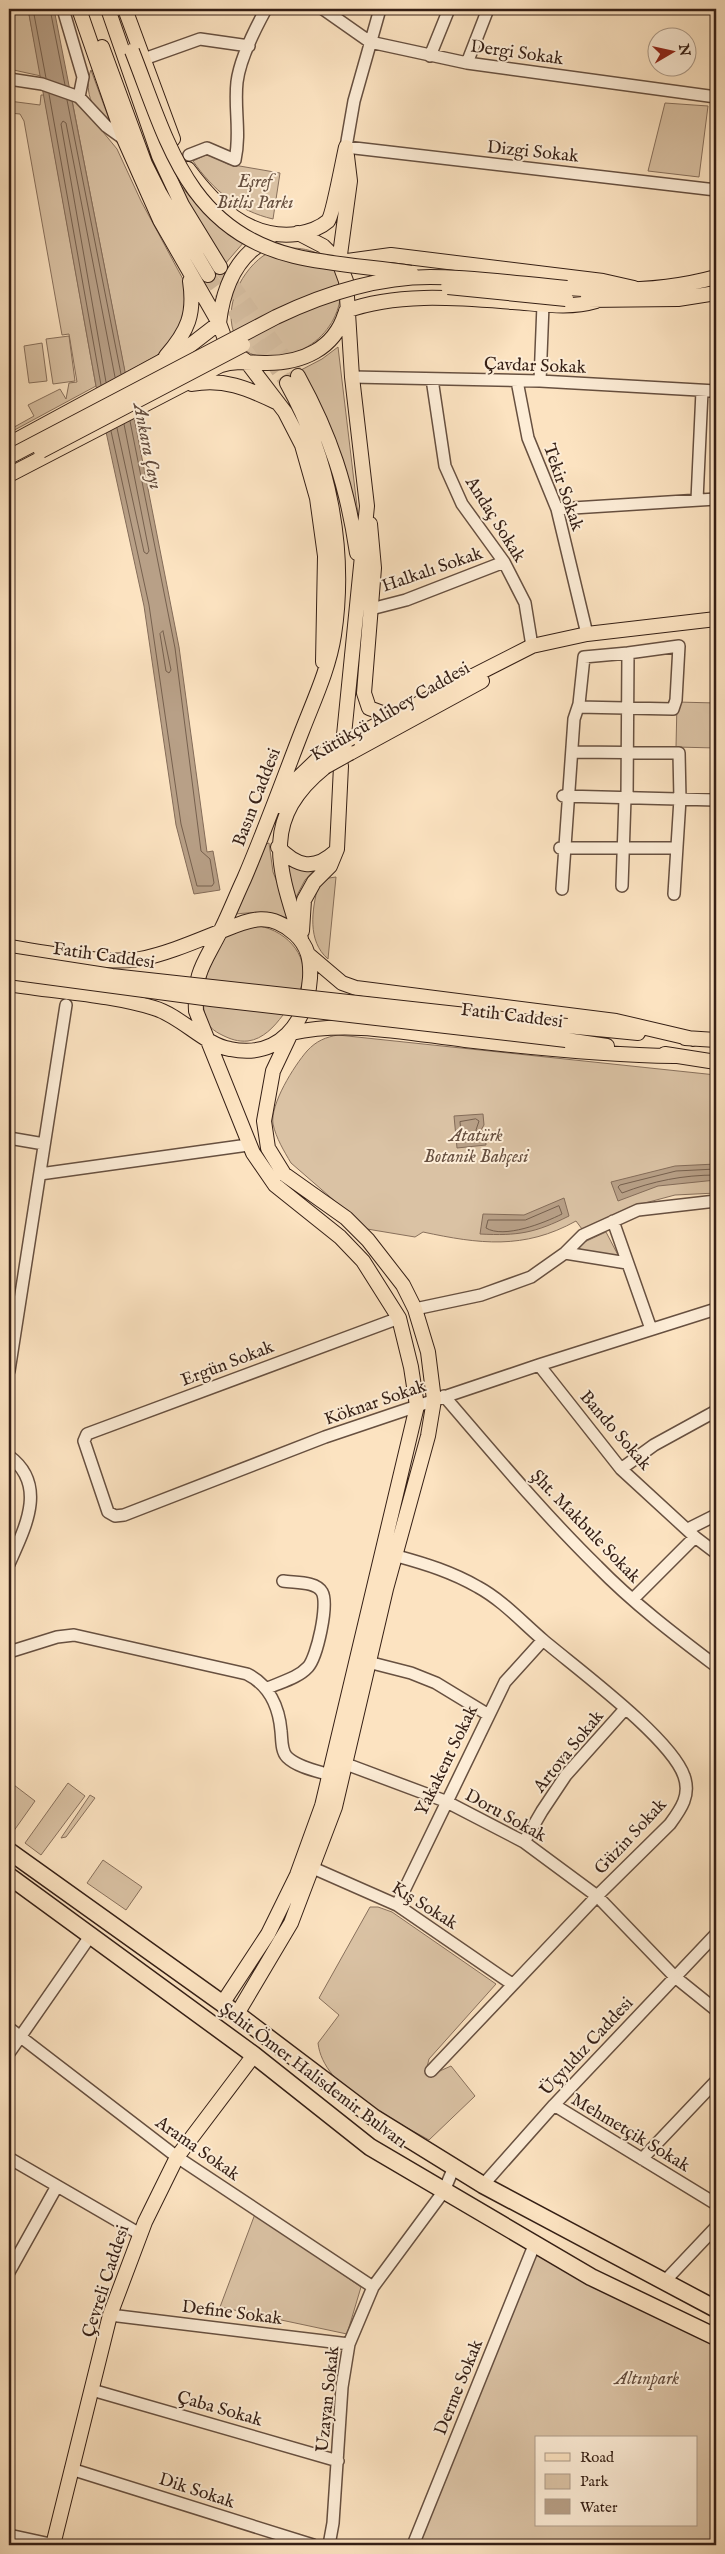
<svg xmlns="http://www.w3.org/2000/svg" width="725" height="2554" font-family="'IM FELL English',serif">
	<style>
		.green { fill: #dac2a4; stroke: #88705c; fill-rule: evenodd }
		.water { fill: #b8a087; stroke: #846c59 }
		.lines { fill: none; stroke-linecap: round; stroke-linejoin: round }
		.shore { stroke: #76604e; stroke-width: 1 }
		.major-tunnel { stroke: #d4bc9f; stroke-width: 14; stroke-dasharray: 14 7; stroke-linecap: butt }
		.minor-casing { stroke: #675040; stroke-width: 14 }
		.major-casing { stroke: #351f15; stroke-width: 16 }
		.highway-casing { stroke: #351f15; stroke-width: 19 }
		.minor { stroke: #fdedd7; stroke-width: 11 }
		.major { stroke: #fce3c1; stroke-width: 14 }
		.highway { stroke: #fce3c1; stroke-width: 16 }
		.major-bridge-casing { stroke: #351f15; stroke-width: 16; stroke-linecap: butt }
		.major-bridge { stroke: #fce3c1; stroke-width: 14 }
		.labels { text-anchor: middle; stroke-width: 4; stroke-linejoin: round; paint-order: stroke }
		.street-label { font-size: 18px; fill: #351f15; stroke: #fdedd7 }
		.park-label { font-size: 18px; font-style: italic; fill: #675040; stroke: #fdedd7 }
		.water-label { font-size: 19px; font-style: italic; fill: #634c3d; stroke: #fdedd7 }
	</style>
	<rect width="100%" height="100%" fill="#fce3c1"/>
	<filter id="stains"><feTurbulence type="fractalNoise" baseFrequency=".004" numOctaves="4"/><feColorMatrix values="0 0 0 0 .2 0 0 0 0 .09 0 0 0 0 .02 0 0 0 .5 -.17"/></filter>
	<radialGradient id="worn" r=".72"><stop offset=".6" stop-color="#630" stop-opacity="0"/><stop offset="1" stop-color="#630" stop-opacity=".3"/></radialGradient>
	<path class="green" d="M9,9H28L41,76L9,69Z
		M91,70L109,119C90,113 84,86 91,70Z
		M41,95H44L96,386L9,433V430L34,416L28,405L60,389L66,399L69,383L77,382L69,334L62,335L24,121L20,114L9,113V101L40,105Z
		M72,100L85,110L117,149L141,201L185,283V314L177,331L167,346L156,356L125,373Z
		M665,103L708,106L699,177L648,171Z
		M208,154L228,164L280,173L273,219C238,211 213,190 193,161Z
		M181,186C200,209 218,227 244,242L225,264L179,187Z
		M288,248C375,246 346,366 260,356C250,355 245,351 239,343C220,315 238,274 263,256C271,251 280,250 288,248Z
		M69,336L75,381L53,384L46,339Z
		M42,343L47,381L29,383L24,346Z
		M338,347L359,523C343,471 331,416 301,370L322,359Z
		M677,702L716,703V748L676,747Z
		M269,843L273,872L290,915L287,918C270,911 255,912 236,914L266,844Z
		M284,862L315,869L305,880L294,901Z
		M336,877L328,959C307,941 312,910 318,886L329,878Z
		M259,926C288,931 313,959 300,990C297,998 289,1007 283,1015C274,1027 263,1039 248,1041C238,1042 230,1039 222,1035C214,1031 207,1026 205,1017C200,995 208,950 227,936C237,929 247,927 259,926Z
		M338,1035L716,1075V1193L675,1195L630,1207L582,1229L576,1221C524,1250 479,1244 423,1232L415,1237L367,1229L291,1163C284,1151 276,1138 273,1124C270,1104 294,1066 307,1051C316,1041 326,1037 338,1035Z
		M606,1232L618,1255L609,1259L582,1252L578,1245Z
		M68,1783L85,1796L41,1855L25,1843Z
		M14,1785L35,1801L13,1832L9,1829V1792Z
		M90,1795L95,1798L66,1837L61,1838Z
		M103,1860L142,1887L126,1910L87,1883Z
		M370,1907H378L392,1912L496,1984L429,2059L427,2067L433,2074L451,2066L475,2096L429,2140C393,2119 323,2089 318,2043L339,2015L319,1998Z
		M255,2214L361,2287L347,2334L220,2307Z
		M535,2243L678,2327L716,2346V2545H413ZM536,2438H696V2525H536Z"/>
	<path class="water" d="M28,9H54L179,647L207,852L213,851L220,890L194,894L176,825L144,606L96,386Z
		M483,1114L484,1125L481,1130L485,1133L486,1145L457,1148L454,1116Z
		M716,1164V1180L658,1186L618,1201L611,1182L675,1166Z
		M564,1198L569,1216C535,1233 518,1236 480,1234L483,1214L524,1215Z"/>
	<g class="lines">
		<path class="shore" d="M33,9L46,78
			M50,9L65,85
			M49,94L101,385
			M67,100L121,374
			M106,382L61,124L63,121L66,123L115,377
			M117,428L144,552L147,554L149,551L124,424
			M111,431L149,605L181,824L197,886H212L214,883L210,859L201,851L175,648L130,421
			M163,631L171,670L169,673L166,671L160,634Z
			M476,1119L479,1121L476,1130L480,1140L462,1142L460,1122Z
			M716,1169L676,1171L620,1185L618,1187L622,1193C653,1181 683,1175 716,1175
			M559,1206L562,1214C544,1223 504,1239 486,1228L488,1220H525Z"/>
		<path class="major-tunnel" d="M220,267L298,376
			M208,275L287,383"/>
		<defs>
			<path id="minor" d="M63,9L83,77L79,97
				M323,9L370,42L467,63L716,97
				M380,9L354,101L346,147L716,190
				M430,56L449,9
				M144,59L200,39L249,46
				M467,63L488,9
				M9,79L42,84L79,97L106,126L124,139
				M189,155L207,148L235,160C241,133 234,108 237,82C240,58 255,29 266,9
				M352,377L540,381L716,391
				M432,379L445,466L462,504L504,562L525,603L532,646
				M517,381L528,438L557,509L587,634
				M540,381L543,305
				M697,500L702,391
				M557,509L716,499
				M371,609L406,600L504,562
				M578,707L673,709L676,700L679,646L628,653
				M572,752L679,753L680,799L674,894
				M563,796L716,800
				M560,848H677
				M622,886L625,798
				M562,889L574,719L579,704L584,657L628,653L627,799
				M9,1138L44,1144
				M40,1174L248,1145
				M613,1221L651,1329
				M565,1253L627,1263
				M415,1309L481,1295L531,1277L565,1253L583,1235L638,1210L716,1201
				M399,1318L87,1434L84,1441L108,1512L115,1516L124,1515L325,1437L539,1365L716,1309
				M539,1365L621,1469L695,1537L716,1553
				M9,1371L66,1005
				M444,1396C494,1454 543,1513 597,1566C633,1603 675,1635 716,1666
				M9,1456C48,1485 25,1528 9,1564
				M621,1469L654,1445L716,1411
				M688,1529L716,1515
				M397,1556C426,1564 452,1572 478,1587C502,1600 522,1622 543,1640C576,1668 671,1738 684,1776C691,1795 681,1809 670,1824L597,1896L431,2071
				M633,1599L695,1537
				M9,1652L57,1637L74,1635L247,1674C269,1685 279,1707 281,1731C282,1739 281,1751 287,1757C297,1767 317,1771 330,1775
				M368,1662L411,1673L436,1683L487,1714
				M268,1688C281,1682 298,1678 308,1667C317,1657 329,1604 322,1592C316,1581 295,1583 283,1581
				M346,1764L445,1801L524,1842L597,1896L675,1977L716,2010
				M524,1842L542,1811L566,1775L625,1709
				M313,1868L397,1905L512,1984
				M397,1905L505,1682L543,1640
				M9,2028L177,2157L373,2287
				M9,2053L91,1935
				M554,2105L716,2204
				M9,2158L140,2234
				M642,2159L716,2081
				M483,2185L554,2105L716,1934
				M9,2272L57,2186
				M664,2282L716,2227
				M110,2315L349,2344
				M92,2390L338,2461
				M71,2469L313,2545
				M9,2535L55,2545
				M329,2545L333,2523L342,2387L349,2344L373,2287L444,2191L454,2167
				M413,2545L535,2243"/>
			<path id="major" d="M79,9L124,139L160,220L219,323L226,342L232,351L246,361L285,412L302,445L317,498L325,556L323,662
				M108,9L159,156L182,205L220,267
				M125,9L173,139
				M102,47L145,164L159,192L208,275
				M188,169C215,205 248,240 297,234C308,232 319,229 328,221C333,215 343,160 346,147
				M298,233L323,246L339,262L346,281L352,377L367,506L344,735
				M339,262L350,181L347,156
				M340,262L391,255L603,281L634,288
				M567,288C616,292 669,290 716,277
				M587,300L678,299L716,293
				M346,311C398,292 459,298 513,302C542,304 569,309 596,301
				M166,356C188,331 195,314 190,281
				M298,376C331,436 347,486 357,553
				M192,384C223,378 247,388 276,402
				M9,444L188,347L219,323C223,289 236,255 269,239
				M9,475L221,365C237,360 250,363 267,363C302,363 334,349 345,314
				M370,524L374,568L364,693L369,708L393,717
				M351,738L532,646L587,634L716,619
				M350,753L482,681
				M280,806L298,778L322,755
				M278,847C297,867 314,871 335,852
				M302,931L304,900L314,882L330,866L337,849L341,766
				M301,939C279,869 259,820 325,767
				M9,947C43,952 107,965 140,959C166,954 194,942 219,932C247,921 268,909 295,934C308,946 311,960 310,978C307,1023 279,1059 230,1049C205,1045 181,1016 154,1008C108,994 56,992 9,984
				M309,955L342,983L356,988L616,1021L693,1039
				M567,1026L638,1033
				M291,1033C348,1020 407,1033 465,1040C535,1048 604,1055 674,1056
				M685,1038L716,1040
				M566,1040L607,1046
				M665,1054L716,1062
				M222,2004L268,1934L297,1875L322,1806L417,1406L411,1367L399,1318L363,1261L340,1237L275,1185L253,1153L196,1011C194,971 204,964 221,930C229,914 236,896 244,879C265,830 283,780 302,731C314,700 329,668 334,635C347,549 329,458 287,383
				M237,2014L291,1923L335,1807L386,1589L428,1436L434,1400L428,1352L415,1309L403,1285L368,1240L346,1218L284,1174L268,1148L264,1121L273,1071L291,1033
				M53,2545L110,2315L145,2222L177,2157L254,2055"/>
			<path id="highway" d="M9,1851L237,2014L373,2117L483,2185L716,2309
				M9,1876L254,2055L370,2147L591,2277L716,2337"/>
		</defs>
		<use href="#minor" class="minor-casing"/>
		<use href="#major" class="major-casing"/>
		<use href="#highway" class="highway-casing"/>
		<use href="#minor" class="minor"/>
		<use href="#major" class="major"/>
		<use href="#highway" class="highway"/>
		<defs>
			<path id="major-bridge" d="M132,51C167,140 187,230 294,256C332,265 372,267 411,273
				M448,287L566,299
				M41,451L243,345
				M9,457L276,317C324,294 376,277 430,277C475,277 521,284 567,288
				M322,755L351,738
				M325,767L350,753
				M9,960L112,976L567,1026
				M9,972L211,999L566,1040"/>
		</defs>
		<use href="#major-bridge" class="major-bridge-casing"/>
		<use href="#major-bridge" class="major-bridge"/>
	</g>
	<g class="labels">
		<g class="street-label">
			<text transform="translate(517 52) rotate(8)" y="6">Dergi Sokak</text>
			<text transform="translate(533 151) rotate(6)" y="6">Dizgi Sokak</text>
			<text transform="translate(535 365) rotate(2)" y="6">Çavdar Sokak</text>
			<text transform="translate(564 487) rotate(71)" y="6">Tekir Sokak</text>
			<text transform="translate(496 519) rotate(58)" y="6">Andaç Sokak</text>
			<text transform="translate(432 569) rotate(-19)" y="6">Halkalı Sokak</text>
			<text transform="translate(390 711) rotate(-30)" y="6">Kütükçü Alibey Caddesi</text>
			<text transform="translate(256 797) rotate(-69)" y="6">Basın Caddesi</text>
			<text transform="translate(104 955) rotate(8)" y="6">Fatih Caddesi</text>
			<text transform="translate(512 1015) rotate(7)" y="6">Fatih Caddesi</text>
			<text transform="translate(227 1363) rotate(-21)" y="6">Ergün Sokak</text>
			<text transform="translate(375 1402) rotate(-19)" y="6">Köknar Sokak</text>
			<text transform="translate(616 1430) rotate(49)" y="6">Bando Sokak</text>
			<text transform="translate(586 1526) rotate(46)" y="6">Şht. Makbule Sokak</text>
			<text transform="translate(568 1751) rotate(-51)" y="6">Artova Sokak</text>
			<text transform="translate(446 1760) rotate(-64)" y="6">Yakakent Sokak</text>
			<text transform="translate(506 1815) rotate(29)" y="6">Doru Sokak</text>
			<text transform="translate(630 1836) rotate(-47)" y="6">Güzin Sokak</text>
			<text transform="translate(425 1905) rotate(32)" y="6">Kış Sokak</text>
			<text transform="translate(586 2046) rotate(-47)" y="6">Üçyıldız Caddesi</text>
			<text transform="translate(314 2075) rotate(37)" y="6">Şehit Ömer Halisdemir Bulvarı</text>
			<text transform="translate(631 2132) rotate(31)" y="6">Mehmetçik Sokak</text>
			<text transform="translate(198 2148) rotate(35)" y="6">Arama Sokak</text>
			<text transform="translate(105 2281) rotate(-72)" y="6">Çevreli Caddesi</text>
			<text transform="translate(232 2312) rotate(7)" y="6">Define Sokak</text>
			<text transform="translate(458 2387) rotate(-68)" y="6">Derme Sokak</text>
			<text transform="translate(327 2399) rotate(-84)" y="6">Uzayan Sokak</text>
			<text transform="translate(220 2408) rotate(16)" y="6">Çaba Sokak</text>
			<text transform="translate(197 2490) rotate(18)" y="6">Dik Sokak</text>
		</g>
		<g class="park-label">
			<text x="255" y="187">Eşref<tspan x="255" dy="21">Bitlis Parkı</tspan></text>
			<text x="476" y="1141">Atatürk<tspan x="476" dy="21">Botanik Bahçesi</tspan></text>
			<text x="647" y="2384">Altınpark</text>
		</g>
		<g class="water-label">
			<text transform="translate(149 446) rotate(79)" y="7">Ankara Çayı</text>
		</g>
	</g>
	<rect width="725" height="2554" fill="none" stroke="#fce3c1" stroke-width="30"/>
	<rect x="10" y="10" width="705" height="2534" fill="none" stroke="#351f15" stroke-width="2.5"/>
	<rect x="15" y="15" width="695" height="2524" fill="none" stroke="#351f15"/>
	<rect x="535" y="2436" width="162" height="90" fill="#fdedd7" stroke="#ad9b89"/>
	<rect x="545" y="2453" width="25" height="8" fill="#fce3c1" stroke="#ad9b89"/>
	<text x="580" y="2462" font-size="15" fill="#351f15">Road</text>
	<rect x="545" y="2474" width="25" height="15" fill="#dac2a4" stroke="#ad9b89"/>
	<text x="580" y="2486" font-size="15" fill="#351f15">Park</text>
	<rect x="545" y="2499" width="25" height="15" fill="#b8a087" stroke="#ad9b89"/>
	<text x="580" y="2512" font-size="15" fill="#351f15">Water</text>
	<g transform="translate(672 52) rotate(81)"><circle r="24" fill="#fdedd7" stroke="#ad9b89"/>
	<path d="M0-4L9 19L0 12L-9 19Z" fill="#8f2418"/>
	<text y="-8" font-size="14" font-weight="bold" text-anchor="middle" fill="#351f15">N</text>
	</g>
	<rect width="100%" height="100%" filter="url(#stains)"/>
	<rect width="100%" height="100%" fill="url(#worn)"/>
</svg>
